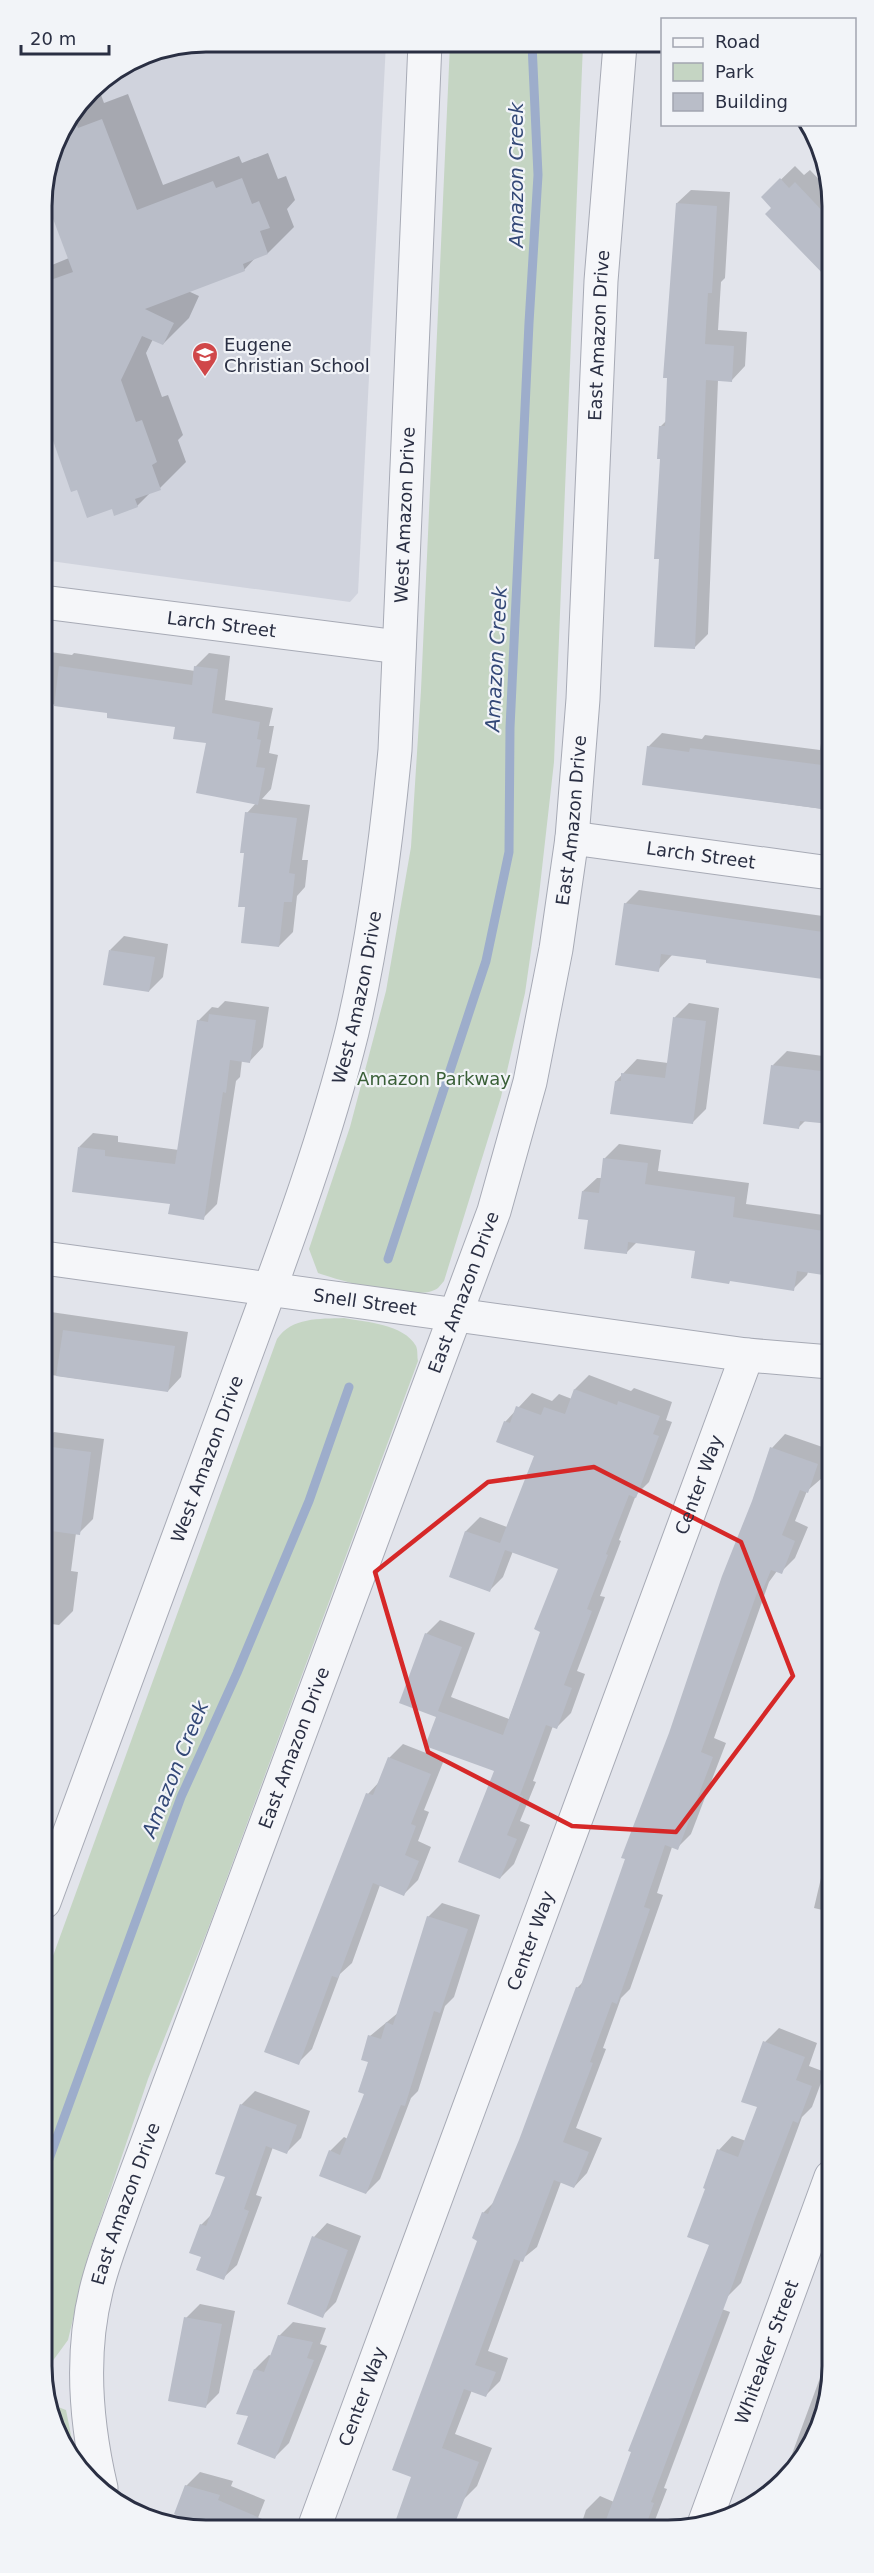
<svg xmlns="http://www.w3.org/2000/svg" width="874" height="2573" font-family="'DejaVu Sans',sans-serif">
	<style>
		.built { fill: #d0d3dd }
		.green { fill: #c5d5c3 }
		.shadow { fill: #0003 }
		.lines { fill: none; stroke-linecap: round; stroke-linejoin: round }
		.stream { stroke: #9dadcb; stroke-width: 9 }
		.building { fill: #b9bdc8 }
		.minor-casing { stroke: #a7aab5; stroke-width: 35 }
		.minor { stroke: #f5f6f9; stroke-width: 33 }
		.marked { fill: none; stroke: #d62828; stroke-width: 4.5; stroke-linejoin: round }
		.labels { text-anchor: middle; stroke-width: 4.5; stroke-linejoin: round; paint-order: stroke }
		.street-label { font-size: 18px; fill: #2a2f43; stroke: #f2f4f8 }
		.poi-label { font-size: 18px; fill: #2a2f43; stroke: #f2f4f8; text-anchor: start }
		.park-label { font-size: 18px; fill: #395f37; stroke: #f2f4f8 }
		.water-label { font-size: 20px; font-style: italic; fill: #334877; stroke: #f2f4f8 }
		.rim { fill: none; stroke: #2a2f43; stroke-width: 3 }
	</style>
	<rect width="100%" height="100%" fill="#e2e4eb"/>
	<path class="built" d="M206,42L386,43L358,593L350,602L43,560L42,195L59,133L98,83L144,54Z"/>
	<path class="green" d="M450,44H583L554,762L539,895L525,993L501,1097L444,1281C442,1283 440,1286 438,1288C419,1303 340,1281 318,1273L309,1249L350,1127L386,991L411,847L421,690Z
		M344,1318C365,1322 404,1324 416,1346C418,1350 417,1357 418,1361L208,1929L148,2079L88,2256L68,2340L49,2366L46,2392L53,2405L66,2410L75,2455L45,2398V1978L277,1339C292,1317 319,1319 344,1318Z"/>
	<path class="shadow" d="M128,94L163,185L239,156L242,163L268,153L278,179L286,176L295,200L287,209L294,227L268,253L256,257L244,270L188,291L199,296L189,318L163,344L153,339L146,353L162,397L168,395L183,435L178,440L186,462L160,488L151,492L137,506L112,507L78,488L47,421L43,422L42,274L52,265L69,258L59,133L83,102L101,95L104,103Z
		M795,166L804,175L810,170L829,190V283L825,280L828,277L763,197Z
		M691,190L730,192L725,278L721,282L718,330L747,332L745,366L732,380H718L708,634L694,648L660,558V427L667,420L677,203Z
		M43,651L72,655L74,653L195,671V667L209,653L230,656L225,700L273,708L269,726H274L269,753L278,755L271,789L262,799L310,805L302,860H308L305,887L297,896L293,932L279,946L247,906V813L256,803L207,742L176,726L109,712L43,703Z
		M830,729V810L643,784L648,747L662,733L702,739L705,735L820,750L822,737Z
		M639,890L830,917V978L673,954L658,970L625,904Z
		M124,936L168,944L163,977L149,991L110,950Z
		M225,1001L269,1007L263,1047L250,1061L242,1060L240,1077L236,1081L217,1204L203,1218L171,1203L79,1147L93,1133L118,1136V1142L179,1150L198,1021L212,1007L218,1008Z
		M689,1003L719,1008L706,1109L692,1123L616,1081L637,1059L668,1063L675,1017Z
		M787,1051L830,1057V1123L806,1120L798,1128L773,1065Z
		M44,1124H47L44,1146Z
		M619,1144L661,1150L658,1171L749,1183L746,1204L830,1216V1275L808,1272L807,1275L793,1289L697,1250L637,1242L626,1253L589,1218L583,1191L597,1178H602L605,1158Z
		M44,1311L188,1332L181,1377L168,1391L44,1374Z
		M589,1375L631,1391L634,1388L672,1402L666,1420L672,1422L649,1482L636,1495L619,1540L621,1541L600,1596L605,1597L577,1671L585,1674L571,1713L557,1727L553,1726L533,1781L536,1782L520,1821L530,1825L514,1864L500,1878L496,1770L438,1716L426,1634L440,1620L475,1633L451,1697L509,1719L542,1631L560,1568L513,1551L503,1577L489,1591L451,1576L466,1531L480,1517L507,1527L536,1455L505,1422L532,1393L552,1401L559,1394L572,1399L575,1389Z
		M54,1432L104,1439L93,1519L79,1533H76L71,1571L78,1572L73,1611L59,1625L44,1623V1498L47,1478H44V1441Z
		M785,1434L831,1450V1453L822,1478L807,1491L795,1521L808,1527L795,1558L781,1572L777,1571L769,1582L714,1738L726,1743L691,1834L677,1848L672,1847L657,1893L663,1895L630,1989L621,1998L603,2048L606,2049L576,2128L602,2138L587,2173L574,2187L561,2182L537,2247L521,2260L488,2351L508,2358L500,2381L486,2395L472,2390L455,2434L492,2448L477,2486L463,2500L413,2476L479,2240L483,2213L495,2201L521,2141L577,1988L585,1980L772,1448Z
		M403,1744L444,1760L424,1810L429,1812L418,1841L431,1847L418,1880L404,1894L380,1885L352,1963L340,1974L312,2049L298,2063L368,1794L380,1781L389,1758Z
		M831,1868V1912L814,1908L821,1878Z
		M442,1903L480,1915L454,1997L445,2006L418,2091L411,2098L380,2179L366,2193L330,2151L344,2137L348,2139L366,2093L370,2036L399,2012L428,1917Z
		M779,2028L817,2043L809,2066L825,2072L812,2107L802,2117L741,2283L727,2297L711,2245L719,2150L732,2136L746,2141L759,2107L765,2042Z
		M255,2091L310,2111L301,2138L287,2152L273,2147L256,2195L262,2197L237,2265L223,2278L203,2256L201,2225L212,2214L227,2176L241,2105Z
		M327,2223L361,2236L336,2302L322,2316L314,2237Z
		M696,2300L730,2312L664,2488L667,2489L652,2528H580L586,2510L600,2496L614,2502Z
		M200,2304L235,2311L219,2393L205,2407L186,2318Z
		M293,2322L326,2328L320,2344L327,2346L289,2443L275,2457L250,2415L238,2413L255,2369L269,2355L272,2356L279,2336Z
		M832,2360V2377L820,2429L791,2475L781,2484L824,2367Z
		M200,2472L233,2481L231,2486L265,2500L254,2528L193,2521L186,2486Z"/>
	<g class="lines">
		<path class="stream" d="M388,1259L486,961L509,852L510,728L529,323L538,175L532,44
			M45,2170L181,1797L237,1673L309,1501L349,1387"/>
	</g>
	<path class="building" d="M73,115L78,128L102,119L137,210L213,181L216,188L242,178L252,204L259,201L270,228L260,231L268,254L243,264L245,271L145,309L174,323L163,345L142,336L121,380L136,422L142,420L157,462L152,465L161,490L135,499L138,507L114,516L112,509L87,518L77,490L71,492L43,412L42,283L73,272L43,192L59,133Z
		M780,178L789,188L795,182L829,218V280L765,214L771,208L761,197Z
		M676,203L717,206L712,293H708L705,344L734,346L732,382L706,380L695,649L654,647L659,559H654L660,459H657L659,426H665L667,378H663Z
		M59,666L192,685L194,666L218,669L212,713L260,722L257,739L261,740L256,767L265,768L258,805L196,793L206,743L173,739L175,727L107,718V713L54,706Z
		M647,746L689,752L690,748L830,766V810L642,785Z
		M245,812L297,818L289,873L295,874L292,902H284L279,947L241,943L245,907H238L244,853H240Z
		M624,903L830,933V980L706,963V960L661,954L659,972L615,965Z
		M109,950L155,957L149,992L103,985Z
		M209,1014L256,1020L250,1063L230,1060L226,1093L223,1092L204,1220L168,1214L170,1204L72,1192L78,1147L105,1150V1156L175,1164L197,1020L208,1022Z
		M673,1017L706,1021L693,1124L610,1114L615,1081H621V1073L665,1078Z
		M771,1065L830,1072V1124L800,1121L799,1129L763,1124Z
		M603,1158L648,1163L645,1184L735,1197L733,1217L830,1232V1276L797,1271L794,1291L730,1281L729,1284L691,1278L695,1251L628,1242L627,1254L584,1249L588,1220L578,1219L582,1191L599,1193Z
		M63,1330L175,1346L168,1392L56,1376Z
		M574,1389L617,1405L618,1401L660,1416L653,1434L659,1436L636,1498L629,1495L606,1554L608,1555L587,1609L592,1611L564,1685L572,1688L557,1729L546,1725L520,1795L523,1796L507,1835L517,1839L500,1879L458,1862L494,1771L425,1746L436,1717L399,1703L425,1633L462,1647L438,1711L503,1735L540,1632L534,1629L558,1569L505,1550L490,1592L449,1577L465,1531L500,1543L534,1456L496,1442L504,1421L510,1423L516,1406L541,1415L544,1407L565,1414Z
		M44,1446L91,1452L80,1535L44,1530Z
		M770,1447L818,1464L808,1493L800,1490L782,1535L795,1541L782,1574L771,1570L762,1592L758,1590L701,1752L713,1757L678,1850L665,1845L644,1907L650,1909L617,2004L612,2002L590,2062L593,2063L563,2142L589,2152L574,2188L554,2180L523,2262L514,2259L475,2365L496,2372L486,2397L464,2389L442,2448L479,2462L453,2528H393L411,2477L392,2470L477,2241L472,2238L482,2212L488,2214L519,2140L576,1987L580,1988L625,1859L621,1858L669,1733L722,1576L752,1501Z
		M388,1757L431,1774L411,1824L416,1826L405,1855L419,1861L404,1896L373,1883L338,1978L332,1976L299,2065L264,2052L366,1793L373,1795Z
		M427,1916L468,1929L440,2013L434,2011L405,2106L401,2105L366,2194L319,2176L329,2150L340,2155L364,2094L358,2092L368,2062L361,2060L368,2035L381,2039L386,2022L393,2025Z
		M763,2041L805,2057L796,2080L812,2086L798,2123L793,2121L755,2219L734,2281L651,2502L654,2503L645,2528H603L631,2452L628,2451L709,2245L687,2237L705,2189L703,2188L717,2149L738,2157L757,2107L741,2102Z
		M240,2104L297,2125L287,2154L266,2146L244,2209L249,2211L224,2280L196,2270L201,2257L189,2253L200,2224L206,2226L225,2177L215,2174Z
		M312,2236L348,2250L323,2318L287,2304Z
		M184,2317L222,2324L206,2408L168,2401Z
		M278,2335L313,2342L307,2358L314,2360L275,2459L237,2444L248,2416L236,2414L254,2369L264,2372Z
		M185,2485L220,2495L218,2500L283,2528H189L191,2522L174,2514Z"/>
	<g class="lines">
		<defs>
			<g id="minor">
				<path id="s1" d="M43,602L399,647"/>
				<path id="s2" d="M572,838L830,873"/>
				<path id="s3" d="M44,1258L747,1355L830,1362"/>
				<path id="s4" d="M44,1902C106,1734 168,1567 229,1400C273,1279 321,1157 352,1032C374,939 386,845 395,750L425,43"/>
				<path id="s5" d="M101,2488C86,2424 80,2356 96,2291C103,2261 115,2232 125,2203L494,1211L530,1082L556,949L572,838L583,699L601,281L620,45"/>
				<path id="s6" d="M703,2527L831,2177"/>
				<path id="s7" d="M314,2528L747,1355"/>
			</g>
		</defs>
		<use href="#minor" class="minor-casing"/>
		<use href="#minor" class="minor"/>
	</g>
	<path class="marked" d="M594,1467L741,1542L793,1676L676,1832L572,1826L428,1752L375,1572L488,1482Z"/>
	<defs>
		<symbol id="school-pin" viewBox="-11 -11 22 30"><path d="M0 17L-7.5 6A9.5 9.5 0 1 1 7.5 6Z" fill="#d04749" stroke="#f2f4f8"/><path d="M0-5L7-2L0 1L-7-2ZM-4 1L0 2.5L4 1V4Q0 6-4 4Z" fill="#fff"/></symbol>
	</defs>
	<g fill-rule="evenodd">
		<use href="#school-pin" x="190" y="340" width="30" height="40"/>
	</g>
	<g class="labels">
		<g class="street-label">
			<text dy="6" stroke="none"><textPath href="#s5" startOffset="2235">East Amazon Drive</textPath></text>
			<text dy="6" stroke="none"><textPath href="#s4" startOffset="1444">West Amazon Drive</textPath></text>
			<text dy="6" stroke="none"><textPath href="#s1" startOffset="180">Larch Street</textPath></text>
			<text dy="6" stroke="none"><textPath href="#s5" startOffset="1749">East Amazon Drive</textPath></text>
			<text dy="6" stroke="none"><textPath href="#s2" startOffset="130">Larch Street</textPath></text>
			<text dy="6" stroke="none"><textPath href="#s4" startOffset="958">West Amazon Drive</textPath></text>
			<text dy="6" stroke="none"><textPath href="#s5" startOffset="1263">East Amazon Drive</textPath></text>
			<text dy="6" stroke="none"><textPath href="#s3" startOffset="324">Snell Street</textPath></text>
			<text dy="6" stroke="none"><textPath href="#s4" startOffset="472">West Amazon Drive</textPath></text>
			<text dy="6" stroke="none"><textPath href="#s7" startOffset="1112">Center Way</textPath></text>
			<text dy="6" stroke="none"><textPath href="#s5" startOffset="777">East Amazon Drive</textPath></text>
			<text dy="6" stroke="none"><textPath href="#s7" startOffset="626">Center Way</textPath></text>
			<text dy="6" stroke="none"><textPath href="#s5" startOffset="291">East Amazon Drive</textPath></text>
			<text dy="6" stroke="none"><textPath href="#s6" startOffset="186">Whiteaker Street</textPath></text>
			<text dy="6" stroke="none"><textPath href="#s7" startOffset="140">Center Way</textPath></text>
		</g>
		<g class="poi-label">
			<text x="224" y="351">Eugene<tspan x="224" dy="21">Christian School</tspan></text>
		</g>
		<g class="park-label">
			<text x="434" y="1085">Amazon Parkway</text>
		</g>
		<g class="water-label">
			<text transform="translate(516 175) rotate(-90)" y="7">Amazon Creek</text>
			<text transform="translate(496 659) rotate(-87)" y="7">Amazon Creek</text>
			<text transform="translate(175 1769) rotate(-68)" y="7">Amazon Creek</text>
		</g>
	</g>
	<path d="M0 0H874V2573H0ZM206 52H668A154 154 0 0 1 822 206V2366A154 154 0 0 1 668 2520H206A154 154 0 0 1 52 2366V206A154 154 0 0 1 206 52Z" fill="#f2f4f8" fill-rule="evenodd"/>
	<path class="rim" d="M206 52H668A154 154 0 0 1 822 206V2366A154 154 0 0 1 668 2520H206A154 154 0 0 1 52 2366V206A154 154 0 0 1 206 52Z"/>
	<rect x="661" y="18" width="195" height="108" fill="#f2f4f8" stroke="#a2a5b0" stroke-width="1.5"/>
	<rect x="673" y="38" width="30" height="9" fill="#f5f6f9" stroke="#a2a5b0" stroke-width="1.5"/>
	<text x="715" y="48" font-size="18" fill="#2a2f43">Road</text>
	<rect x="673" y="63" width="30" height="18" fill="#c5d5c3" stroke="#a2a5b0" stroke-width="1.5"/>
	<text x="715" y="78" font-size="18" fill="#2a2f43">Park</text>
	<rect x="673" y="93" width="30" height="18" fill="#b9bdc8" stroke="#a2a5b0" stroke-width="1.5"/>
	<text x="715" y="108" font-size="18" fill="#2a2f43">Building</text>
	<path d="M21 45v9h88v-9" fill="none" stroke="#2a2f43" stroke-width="3"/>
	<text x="30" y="45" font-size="18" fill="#2a2f43" stroke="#f2f4f8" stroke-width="4.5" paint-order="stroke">20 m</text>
</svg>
